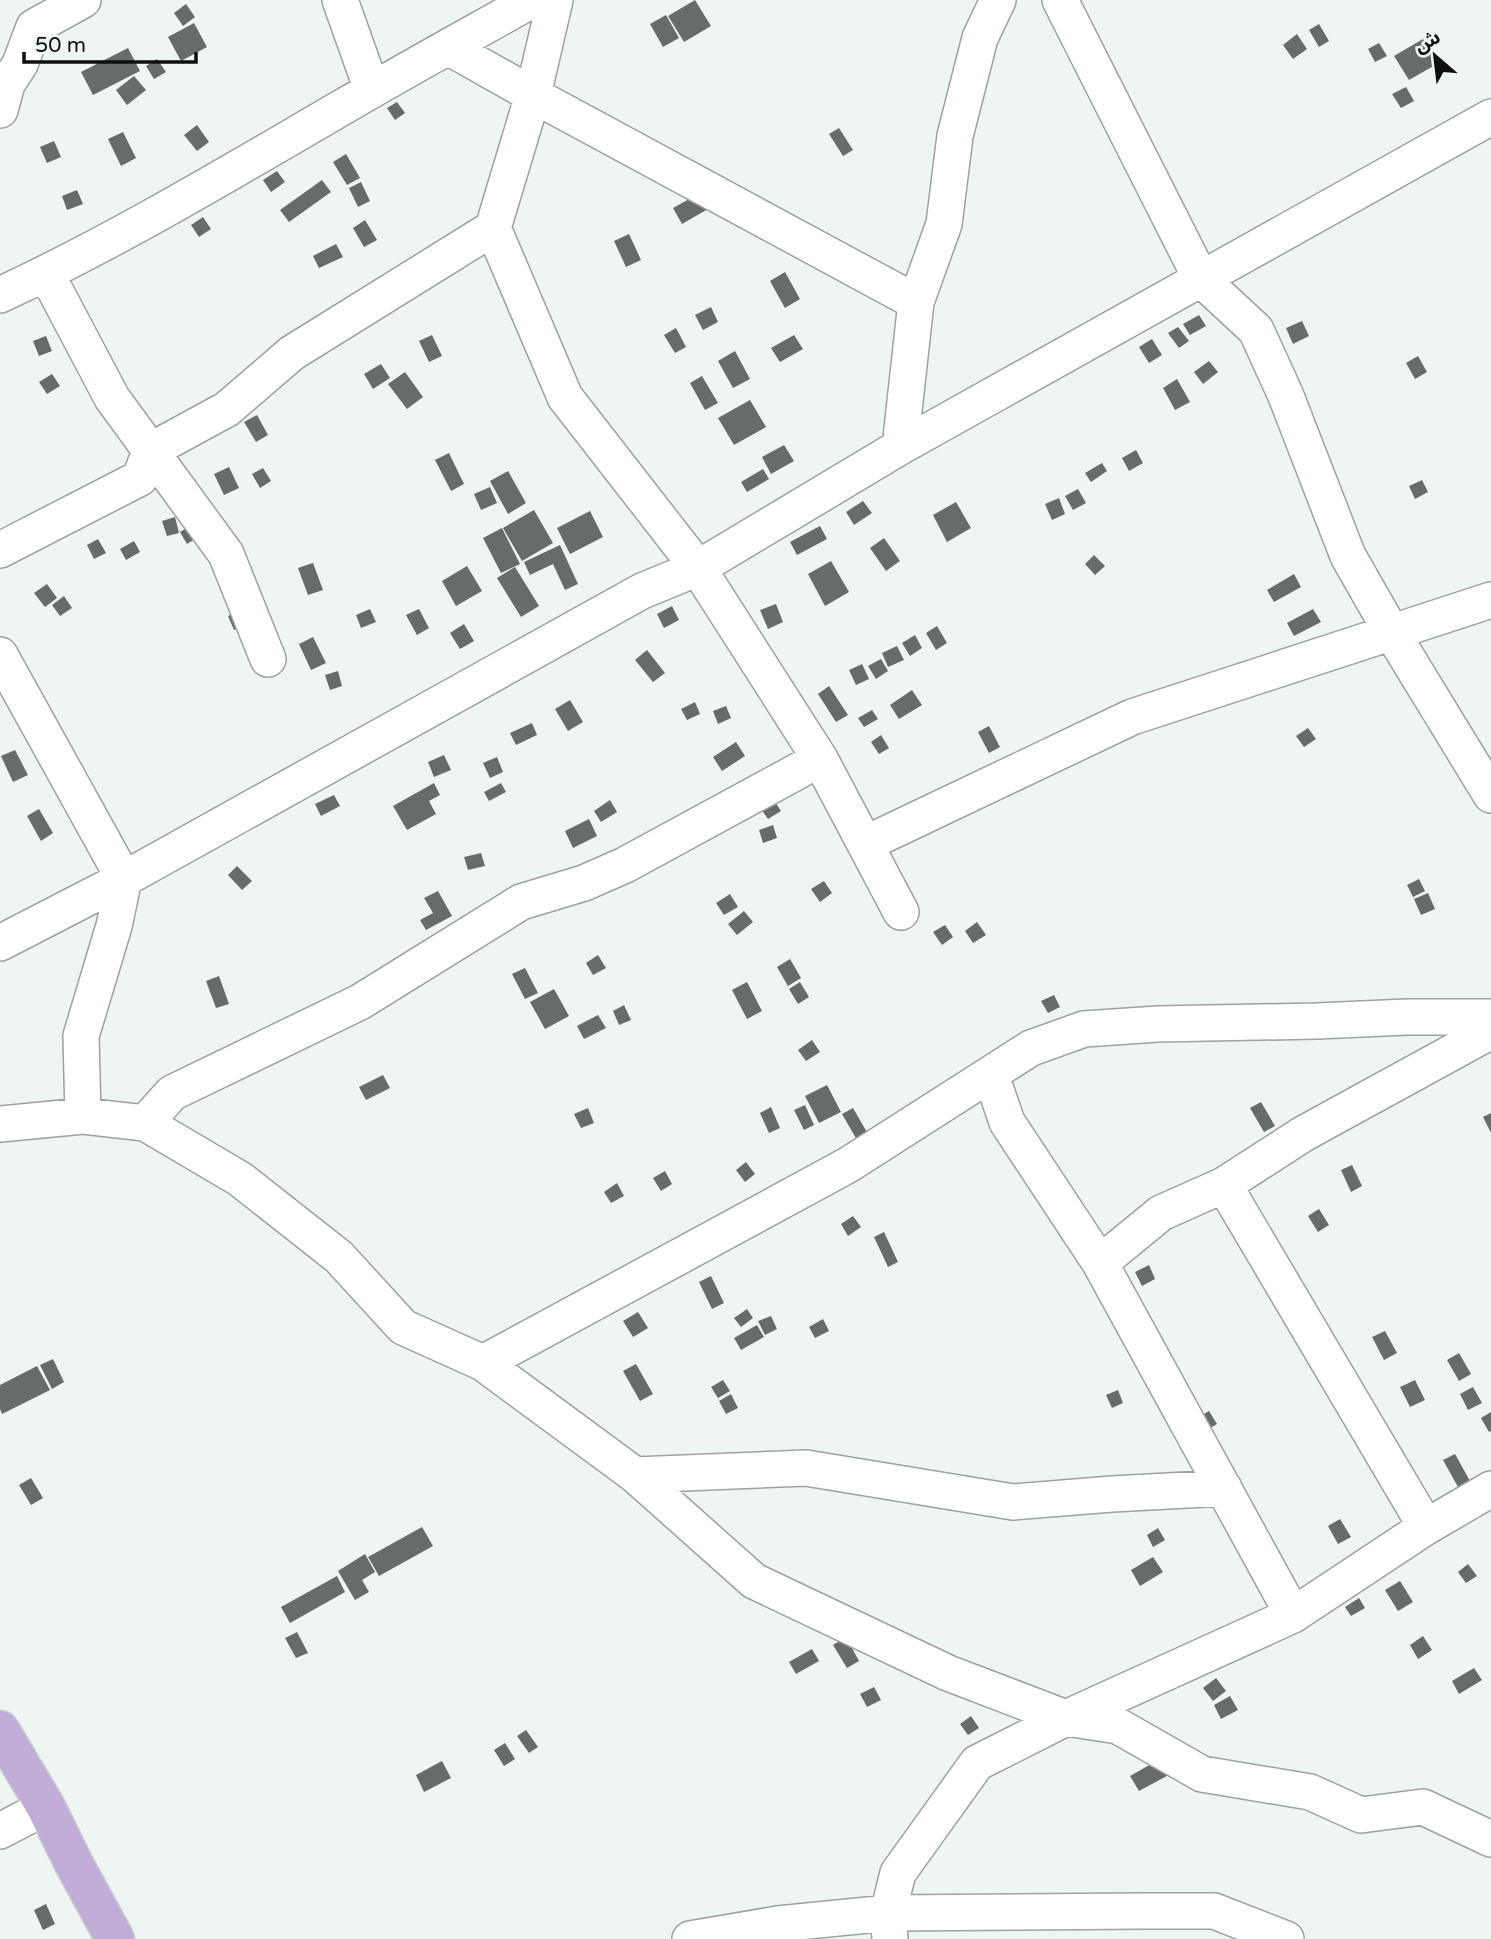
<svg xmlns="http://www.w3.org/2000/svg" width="1491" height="1939" font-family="'Varela Round','Noto Sans Arabic',sans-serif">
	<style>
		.building { fill: #676c69 }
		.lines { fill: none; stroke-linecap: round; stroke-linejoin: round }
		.minor-casing { stroke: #9da29f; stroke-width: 38 }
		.major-casing { stroke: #cfcfcf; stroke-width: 41 }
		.minor { stroke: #fff; stroke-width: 35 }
		.major { stroke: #c1aed8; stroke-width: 38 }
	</style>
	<rect width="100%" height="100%" fill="#eff5f2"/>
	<path class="building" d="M695,0L711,26L684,42L668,16Z
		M186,4L195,17L183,26L174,13Z
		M666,15L679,38L663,47L650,24Z
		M194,23L207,47L181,61L168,37Z
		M1319,24L1329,41L1319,47L1309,30Z
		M1297,34L1307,49L1293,59L1283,45Z
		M1423,39L1437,64L1409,80L1394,56Z
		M1379,43L1387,56L1375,62L1368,49Z
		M128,48L140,71L93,95L81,72Z
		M157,59L166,72L154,79L146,66Z
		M134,76L146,90L127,105L116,90Z
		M1406,87L1414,101L1401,108L1392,94Z
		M397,102L405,113L395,120L387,108Z
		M197,125L209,142L197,151L184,135Z
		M839,128L853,150L843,156L829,134Z
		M123,132L136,158L121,166L108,139Z
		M54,141L61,157L47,163L40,147Z
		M346,154L360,178L347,185L333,162Z
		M277,171L285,182L271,192L263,180Z
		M322,180L331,192L289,222L280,210Z
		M361,182L370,201L358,207L349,188Z
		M77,190L83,204L67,210L62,196Z
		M700,193L708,209L682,224L673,208Z
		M203,217L211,229L199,237L191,225Z
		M365,220L377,240L364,247L353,228Z
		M629,234L641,260L626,267L614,241Z
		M336,244L343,257L319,268L313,256Z
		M785,272L800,299L785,308L770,281Z
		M711,307L718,322L703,330L695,315Z
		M1199,315L1206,326L1190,335L1183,324Z
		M1302,321L1309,336L1293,344L1286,328Z
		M1178,327L1189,341L1179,348L1168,333Z
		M676,328L686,347L675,353L664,335Z
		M432,335L442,356L429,362L419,341Z
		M794,335L803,349L780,362L771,348Z
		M46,336L52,351L39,356L33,341Z
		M1152,339L1162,355L1149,363L1139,347Z
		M735,351L750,379L733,388L718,361Z
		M1418,356L1427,372L1415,379L1406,363Z
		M1209,361L1218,372L1203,384L1194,372Z
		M381,364L390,378L373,389L364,374Z
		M405,372L423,397L407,409L388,384Z
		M52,374L60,386L47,394L39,382Z
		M702,376L718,403L705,410L690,383Z
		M1177,379L1190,402L1175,410L1163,388Z
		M750,400L766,427L734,445L718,418Z
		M257,415L268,435L256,442L244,422Z
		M784,445L794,461L771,474L762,457Z
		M1136,450L1143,463L1129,471L1122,458Z
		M449,453L464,484L451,491L435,460Z
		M1102,463L1107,471L1091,482L1085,473Z
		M229,467L239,488L224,495L214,474Z
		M263,468L271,481L260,488L252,474Z
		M763,469L769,479L747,492L741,482Z
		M508,471L526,503L508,514L490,481Z
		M1422,480L1428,492L1415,499L1409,486Z
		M490,487L497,503L481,510L474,494Z
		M1078,489L1086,503L1073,510L1065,496Z
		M1059,498L1065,514L1052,520L1045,504Z
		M863,501L872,513L854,525L846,512Z
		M956,502L971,528L947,542L933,515Z
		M534,510L553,543L522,561L503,528Z
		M590,511L603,537L570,554L557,528Z
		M175,517L179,533L167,536L162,521Z
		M193,524L200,536L187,544L180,532Z
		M820,526L827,539L797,555L790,542Z
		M502,528L520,564L501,573L483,538Z
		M884,538L900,561L886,571L870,548Z
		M98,539L106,553L94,559L87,545Z
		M134,541L140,552L126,560L120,549Z
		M560,545L578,584L565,590L553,564L530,575L524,562Z
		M1094,555L1105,566L1095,575L1085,564Z
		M831,561L849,592L825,606L808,574Z
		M313,563L323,590L308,595L298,568Z
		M467,566L482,591L456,606L442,581Z
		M515,567L539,606L521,617L497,578Z
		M1294,574L1301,587L1274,602L1267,590Z
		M47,584L57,598L45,607L34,593Z
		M64,596L72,608L60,616L52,605Z
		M776,604L783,622L768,629L760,610Z
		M672,606L679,620L664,628L657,614Z
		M244,609L249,623L234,630L228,616Z
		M370,609L376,622L361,628L356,615Z
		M419,609L429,628L417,635L406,615Z
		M1313,609L1321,622L1294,636L1287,623Z
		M464,624L474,641L460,649L450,633Z
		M937,626L947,643L936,650L926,633Z
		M915,635L922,648L910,656L902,643Z
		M313,637L326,663L311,670L299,644Z
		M897,646L904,660L888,667L882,653Z
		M647,650L665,673L653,682L635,660Z
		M881,659L888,671L876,679L868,666Z
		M862,664L869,679L856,685L849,670Z
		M338,671L342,686L330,690L325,675Z
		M829,686L848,715L836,722L818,694Z
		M912,690L922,705L899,719L890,705Z
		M570,700L583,722L568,731L555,709Z
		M695,702L700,714L687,720L681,709Z
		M726,706L731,718L718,724L713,711Z
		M872,710L878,719L864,727L858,718Z
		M532,723L537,735L516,745L510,733Z
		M989,726L1000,747L989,753L978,732Z
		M1308,728L1316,739L1304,747L1296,736Z
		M881,735L889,748L879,754L871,742Z
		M736,742L745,756L722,771L713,757Z
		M15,750L28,775L13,782L1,756Z
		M444,755L451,770L434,777L428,762Z
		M497,757L503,772L490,778L483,763Z
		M434,783L440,795L429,801L436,814L407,830L393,806Z
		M501,783L506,792L489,801L484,792Z
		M334,795L340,806L321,816L315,804Z
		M610,800L617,812L601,822L594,811Z
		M774,800L781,811L768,819L761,809Z
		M39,809L53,833L41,841L27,816Z
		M589,819L597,836L573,848L565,831Z
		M773,825L777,838L763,843L759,830Z
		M481,853L485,866L468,870L464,857Z
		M237,866L252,881L242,890L228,875Z
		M1419,879L1425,891L1413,897L1407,885Z
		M824,881L832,893L820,902L811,889Z
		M438,891L452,916L426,930L420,920L433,913L424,898Z
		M1428,893L1435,909L1421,915L1414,899Z
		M730,894L738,907L724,915L716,903Z
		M744,911L753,922L737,935L728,924Z
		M977,922L986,935L973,943L965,931Z
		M945,925L953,937L942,945L933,932Z
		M598,955L606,968L593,975L586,963Z
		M790,959L801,978L788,986L777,967Z
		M525,968L538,993L525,999L512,974Z
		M219,976L229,1004L216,1008L206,981Z
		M747,982L762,1011L747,1019L732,990Z
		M800,982L809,997L798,1004L789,989Z
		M554,989L569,1016L545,1029L530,1002Z
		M1054,995L1060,1007L1048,1013L1041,1001Z
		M624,1005L631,1020L619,1025L613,1011Z
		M598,1015L606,1028L584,1039L577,1026Z
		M812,1040L820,1052L806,1061L798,1050Z
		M383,1075L390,1088L366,1100L359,1087Z
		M827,1085L841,1112L819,1123L805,1096Z
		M1261,1102L1275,1126L1264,1132L1250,1108Z
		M805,1105L814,1125L804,1130L794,1110Z
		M771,1107L780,1128L769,1133L760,1113Z
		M588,1108L594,1123L581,1128L574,1114Z
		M853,1108L868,1134L857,1140L842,1114Z
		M1491,1113V1133L1483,1117Z
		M746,1162L755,1174L745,1182L736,1170Z
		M1352,1165L1362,1186L1351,1192L1341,1170Z
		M665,1171L672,1184L661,1191L653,1178Z
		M617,1183L624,1196L611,1203L604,1192Z
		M1319,1209L1329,1225L1318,1232L1308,1216Z
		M853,1216L861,1227L848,1236L841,1224Z
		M884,1232L898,1262L888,1267L874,1237Z
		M1149,1265L1155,1279L1142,1286L1135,1272Z
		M711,1276L724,1303L712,1309L699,1282Z
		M747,1309L753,1318L741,1327L734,1318Z
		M638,1312L648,1328L633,1337L623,1321Z
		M771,1316L777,1329L765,1335L758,1321Z
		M823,1319L829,1331L815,1338L809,1327Z
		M757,1325L764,1337L741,1350L734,1338Z
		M1385,1331L1397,1353L1384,1360L1372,1337Z
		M1459,1353L1471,1374L1459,1381L1447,1360Z
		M53,1359L64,1382L52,1389L40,1365Z
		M636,1364L653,1394L640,1401L623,1371Z
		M37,1366L50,1390L2,1414L0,1409V1385Z
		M723,1380L730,1391L718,1398L711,1387Z
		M1415,1380L1425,1400L1410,1407L1400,1387Z
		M1473,1387L1482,1403L1468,1410L1460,1394Z
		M1118,1390L1123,1403L1112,1408L1106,1395Z
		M731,1394L738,1408L726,1414L719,1401Z
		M1209,1411L1217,1424L1200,1434L1192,1421Z
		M1491,1412V1431L1489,1432L1481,1418Z
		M1455,1454L1470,1481L1458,1487L1443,1460Z
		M31,1478L43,1498L31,1505L19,1485Z
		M1340,1519L1351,1537L1338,1544L1328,1526Z
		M422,1527L433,1546L379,1576L368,1557Z
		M1158,1528L1165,1540L1153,1547L1147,1535Z
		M365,1554L375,1572L362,1580L369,1592L355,1600L338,1571Z
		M1153,1557L1163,1572L1140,1586L1131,1570Z
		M1468,1564L1477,1576L1466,1583L1458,1572Z
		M337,1576L345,1592L290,1623L281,1607Z
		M1400,1581L1413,1602L1398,1611L1385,1590Z
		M1359,1598L1365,1608L1351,1616L1345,1607Z
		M297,1632L308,1653L296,1658L285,1638Z
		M1423,1636L1432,1650L1418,1659L1410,1645Z
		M846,1637L859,1661L847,1668L833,1645Z
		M812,1649L819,1661L796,1674L789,1662Z
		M1474,1668L1482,1680L1459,1694L1452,1681Z
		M1216,1678L1226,1691L1213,1701L1203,1688Z
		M874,1687L881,1700L867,1707L860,1694Z
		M1230,1696L1238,1710L1221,1719L1214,1705Z
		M971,1716L979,1728L968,1735L960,1724Z
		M526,1730L538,1747L529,1753L517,1736Z
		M505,1743L515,1759L504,1766L494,1750Z
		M1169,1754L1178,1770L1139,1791L1130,1776Z
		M442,1761L451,1778L424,1792L416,1775Z
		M46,1904L55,1924L43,1930L34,1910Z"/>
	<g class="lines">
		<defs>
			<path id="minor" d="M340,0L372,90
				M555,0L533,95L493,228L565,397L698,568L820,759L901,912
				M1060,0L1201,279L1256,330L1286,396L1348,556L1392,633L1491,795
				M448,47L533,95L916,302
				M0,110L7,84L20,64L34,27L83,0
				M46,273L112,398L226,554L268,659
				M0,295C118,240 229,173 341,108C404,71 468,36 532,0
				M900,447L916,302L944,224L955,136L980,38L998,0
				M0,550L140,478L150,451L227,409L292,353L493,228
				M0,655L124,879L114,926L81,1036L83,1116
				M865,844L1132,717L1491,600
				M0,943L124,879L642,591L698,568L900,447L1491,117
				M991,1075L1007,1122L1100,1263L1293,1615
				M145,1123L172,1093L360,1002L521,902L584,883L625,865L820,759
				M0,1124L83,1116L145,1123L240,1179L339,1257L403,1327L483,1363L635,1475L806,1468L1013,1502L1112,1494L1224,1488
				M1224,1185L1426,1527
				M1100,1263L1161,1213L1224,1185L1303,1134L1491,1031
				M483,1363L848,1165L1031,1048L1084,1029L1158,1024L1317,1021L1407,1017H1491
				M635,1475L754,1581L948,1673L1066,1718L1118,1726L1202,1774L1310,1792L1361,1815L1423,1807L1491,1839
				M0,1831L46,1807
				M690,1939L778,1924L888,1913L1144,1911H1214L1286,1939
				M890,1939L888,1913L898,1873L977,1763L1066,1718L1293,1615L1426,1527L1491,1489"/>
			<path id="major" d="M0,1730L46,1807L74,1864L115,1939"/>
		</defs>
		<use href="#minor" class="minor-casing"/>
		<use href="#major" class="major-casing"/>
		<use href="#minor" class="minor"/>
		<use href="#major" class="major"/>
	</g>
	<g transform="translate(1435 56) rotate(332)" stroke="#eff5f2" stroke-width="5" paint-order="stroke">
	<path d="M0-5L12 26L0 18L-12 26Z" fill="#0e100e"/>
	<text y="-10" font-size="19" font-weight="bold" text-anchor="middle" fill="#0e100e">ش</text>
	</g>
	<path d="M24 52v10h172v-10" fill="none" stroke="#0e100e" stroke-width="3.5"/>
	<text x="35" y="52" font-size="21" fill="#0e100e" stroke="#eff5f2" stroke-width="5" paint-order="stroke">50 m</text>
</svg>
